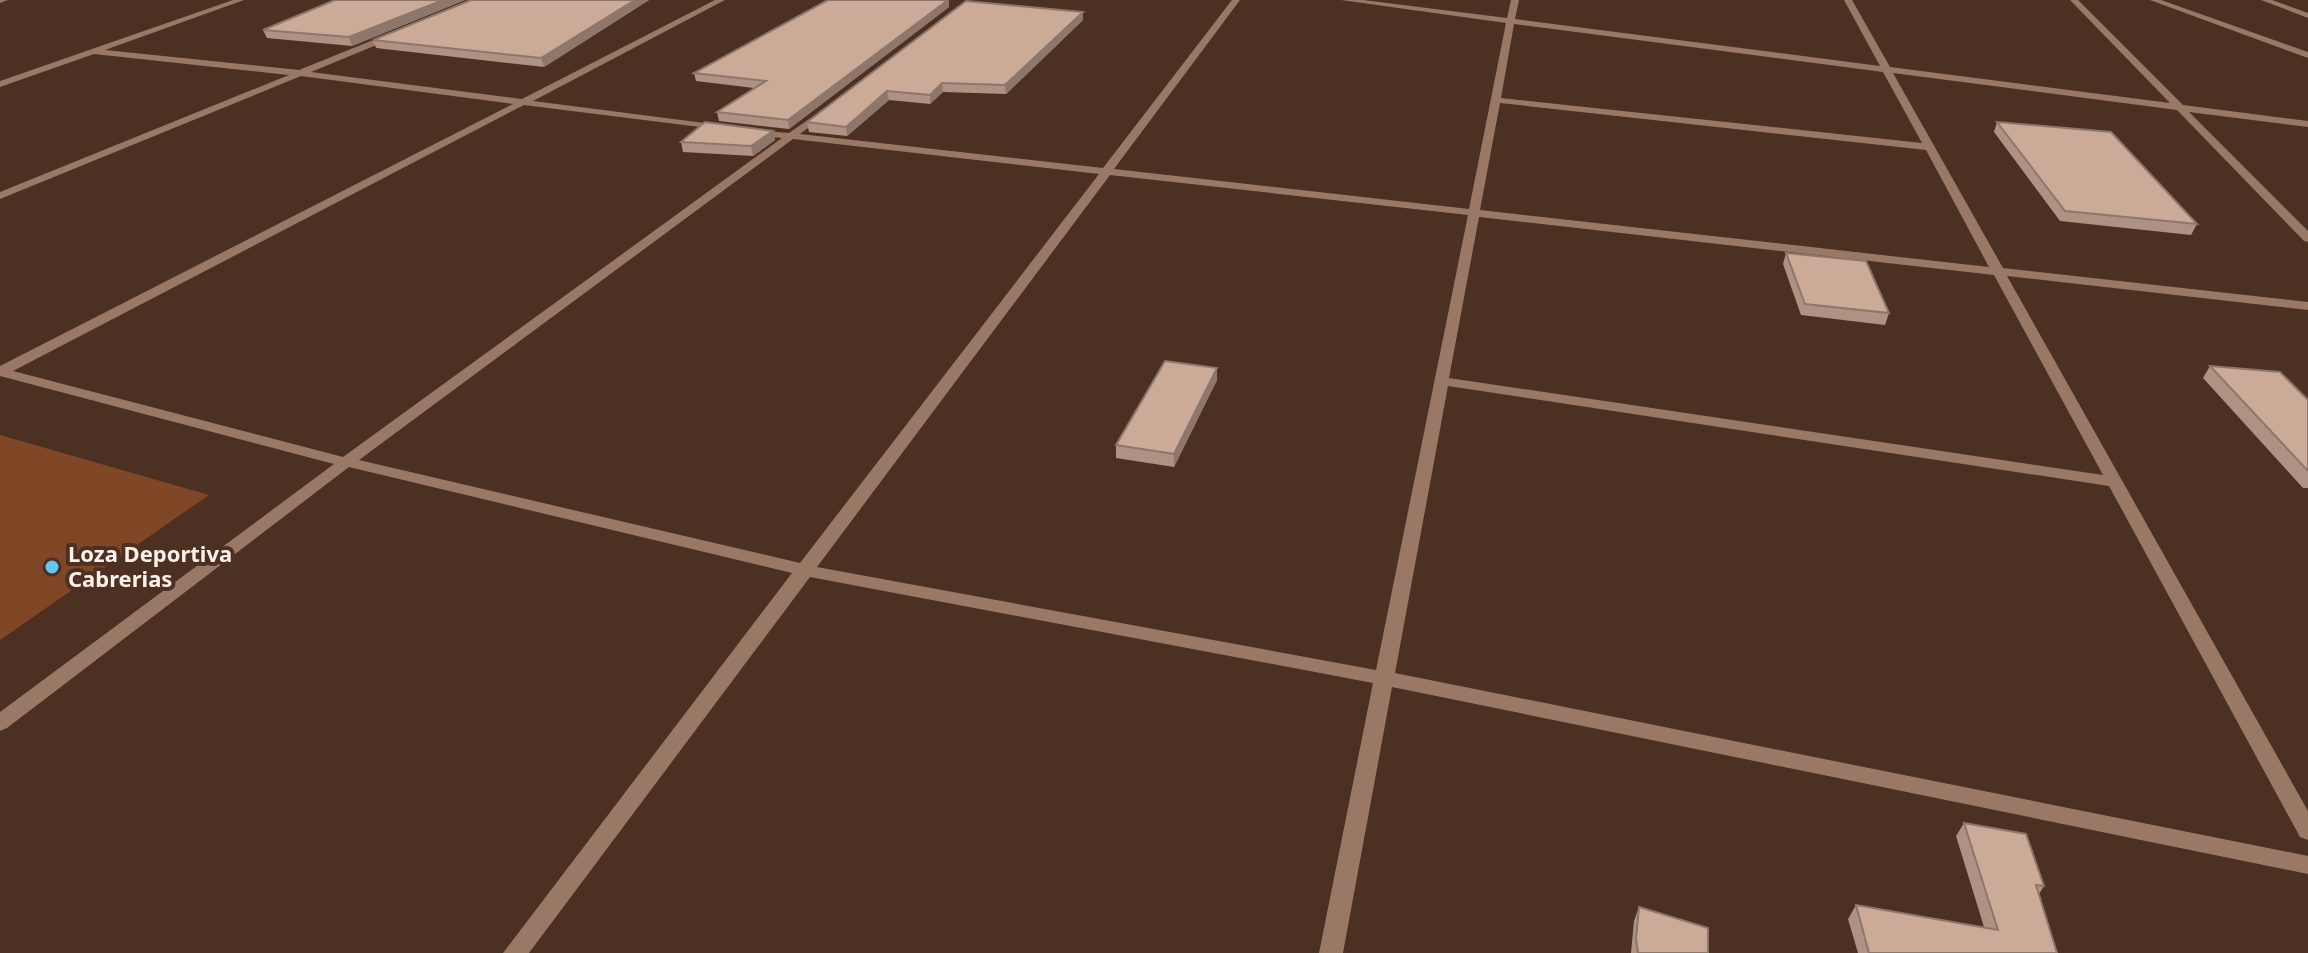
<svg xmlns="http://www.w3.org/2000/svg" width="2308" height="953" font-family="'Noto Sans',sans-serif">
	<style>
		.green { fill: #804726 }
		.lines { fill: none; stroke-linecap: round; stroke-linejoin: round }
		.street { fill: #997866; fill-rule: evenodd }
		.wall { fill: #af9283 }
		.shaded-wall { fill: #8e776a }
		.building { fill: #cbaa98; stroke: #8e776a; stroke-width: 2 }
		.poi-dot { fill: #65c5ee; stroke: #4c3022; stroke-width: 3 }
		.labels { text-anchor: middle; stroke-width: 8; stroke-linejoin: round; paint-order: stroke }
		.poi-label { font-size: 22px; font-weight: bold; fill: #fff1e9; stroke: #4c3022; text-anchor: start }
	</style>
	<rect width="100%" height="100%" fill="#4c3022"/>
	<path class="green" d="M0,435L209,495L0,640Z"/>
	<g class="lines">
		<path class="street" d="M0,0H8L0,3Z
			M233,0H244L105,50L299,70L393,32L396,33V37L311,72L522,99L715,0H725L533,101L720,125L725,128L724,130L524,105L13,371L343,457L782,138L751,134V130L789,133L825,108L830,111L828,113L800,134L1103,168L1232,0H1240L1114,169L1469,209L1506,23L1341,0H1363L1507,18L1511,0H1519L1515,19L1880,66L1844,0H1852L1890,67L2170,103L2070,0H2078L2183,105L2308,121V127L2189,112L2308,231V242L2304,241L2177,110L1893,73L2003,268L2308,302V310L2007,276L2308,811V840L2300,837L2109,486L1448,386L1395,673L2308,856V874L1392,687L1343,953H1319L1373,683L810,577L529,953H503L792,573L349,467L7,728L0,731V712L334,464L0,376V366L513,104L301,76L0,199V192L289,75L94,54L0,87V81ZM1514,24L1883,72L1922,143L1501,98ZM1500,103L1926,150L1989,267L1480,210ZM793,139L1099,174L800,563L359,460ZM1110,175L1468,215L1376,670L817,567ZM1479,217L1994,275L2103,475L1449,378Z
			M2150,0H2161L2308,52V58Z
			M2261,0H2272L2308,13V18Z"/>
	</g>
	<path class="wall" d="M465,0L352,46L267,38L263,30Z
		M649,0L544,67L376,48L373,40Z
		M966,1L1083,20L1006,94L943,92L930,104L889,100L847,136L809,132L807,122Z
		M949,7L789,129L719,121L717,112L754,88L696,81L694,73Z
		M1997,122L2197,224L2191,235L2060,221L1994,132Z
		M773,131L775,140L753,156L683,152L681,142Z
		M1786,253L1889,313L1885,325L1801,315L1783,264Z
		M2210,366L2308,400V488H2303L2203,378Z
		M1217,368V380L1174,467L1116,458V445Z
		M1964,823L2044,886L2039,894L2057,953H1858L1848,919L1856,905L1984,927L1956,836Z
		M1639,907L1708,953H1631L1634,921Z"/>
	<path class="shaded-wall" d="M443,0H465L352,46L349,37Z
		M635,0H649L544,67L541,58Z
		M949,0V7L789,129L788,120Z
		M1083,12V20L1006,94L1005,85Z
		M942,83L943,92L930,104V95Z
		M887,91L889,100L847,136L846,127Z
		M773,131L775,140L753,156L751,146Z
		M1217,368V380L1174,467V454Z"/>
	<path class="building" d="M335,0H443L349,37L263,30Z
		M471,0H635L541,58L373,40Z
		M828,0H948L788,120L717,112L766,81L694,73Z
		M966,1L1083,12L1005,85L942,83L930,95L887,91L846,127L807,122Z
		M705,122L773,131L751,146L681,142Z
		M1997,122L2111,132L2197,224L2065,211Z
		M1786,253L1866,261L1889,313L1805,304Z
		M1165,361L1217,368L1174,454L1116,445Z
		M2210,366L2280,372L2308,400V471Z
		M1964,823L2026,834L2044,886L2036,885L2057,953H1869L1856,905L1998,930Z
		M1639,907L1708,928V953H1638L1636,939Z"/>
	<circle class="poi-dot" cx="52" cy="567" r="8"/>
	<g class="labels">
		<g class="poi-label">
			<text x="68" y="562">Loza Deportiva<tspan x="68" dy="25">Cabrerias</tspan></text>
		</g>
	</g>
</svg>
